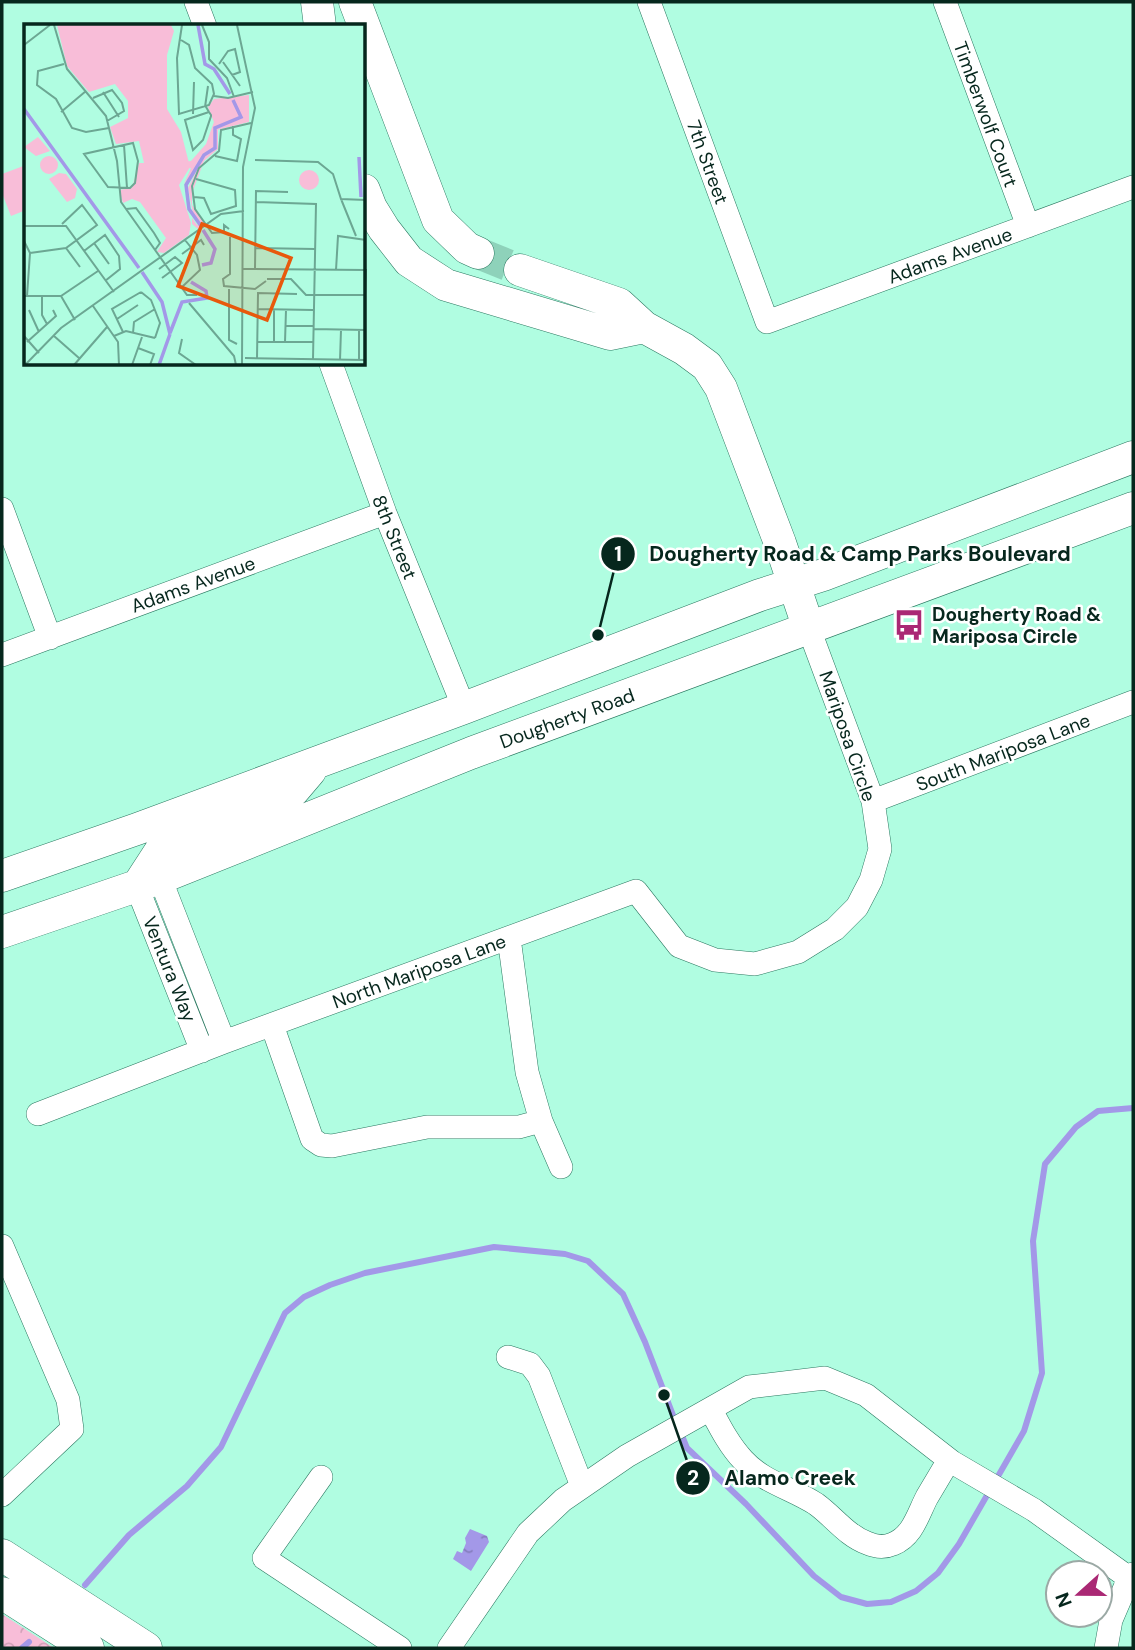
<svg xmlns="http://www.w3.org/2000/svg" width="1135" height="1650" font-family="'DM Sans',sans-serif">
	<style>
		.forest { fill: url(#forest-crowns) }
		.pitch { fill: #f8bdd8 }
		.water { fill: url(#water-ripples) }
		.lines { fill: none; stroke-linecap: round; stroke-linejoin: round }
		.stream { stroke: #a398e8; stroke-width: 6 }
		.secondary-tunnel { stroke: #8ed2ba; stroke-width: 32; stroke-dasharray: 32 16; stroke-linecap: butt }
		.street-casing { stroke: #2a7860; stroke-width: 24 }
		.secondary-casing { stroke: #2a7860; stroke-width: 33 }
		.street { stroke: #fff; stroke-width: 23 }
		.secondary { stroke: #fff; stroke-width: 32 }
		.labels { text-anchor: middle; stroke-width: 5; stroke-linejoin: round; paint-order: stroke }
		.street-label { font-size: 19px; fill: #06271d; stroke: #fff }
		.poi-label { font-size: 19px; font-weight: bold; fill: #06271d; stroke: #fff; text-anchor: start }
		.inset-river { fill: none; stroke: #a398e8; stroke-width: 3.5 }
		.inset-road { fill: none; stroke: #6ca793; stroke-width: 2 }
		.view { fill: #e8590c; fill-opacity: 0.15; stroke: #e8590c; stroke-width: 3.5 }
		.inset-edge { fill: none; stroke: #06271d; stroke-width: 3.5 }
		.leader { fill: none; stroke: #06271d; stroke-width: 2.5 }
		.callout-dot { fill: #06271d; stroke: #fff; stroke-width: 2.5 }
		.mark-label { font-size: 21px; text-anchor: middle; font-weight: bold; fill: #fff }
		.callout-label { font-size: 21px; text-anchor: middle; font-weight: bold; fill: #06271d; stroke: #fff; stroke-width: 5; stroke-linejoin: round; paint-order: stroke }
	</style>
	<defs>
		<pattern id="forest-crowns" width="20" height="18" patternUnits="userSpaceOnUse" patternTransform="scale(1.75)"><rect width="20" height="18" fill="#f8bdd8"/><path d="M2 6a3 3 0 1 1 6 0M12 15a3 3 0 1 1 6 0" fill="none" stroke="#d3a2b9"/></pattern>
		<pattern id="water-ripples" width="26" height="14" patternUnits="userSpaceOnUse" patternTransform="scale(1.75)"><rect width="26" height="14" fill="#a398e8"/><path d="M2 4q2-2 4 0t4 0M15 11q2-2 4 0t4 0" fill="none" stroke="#837cbb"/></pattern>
	</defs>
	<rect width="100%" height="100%" fill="#b0fde1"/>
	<path class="forest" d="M2,1614L54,1648H2Z"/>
	<path class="pitch" d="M26,165V210L11,216L2,193V174Z"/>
	<path class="water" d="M470,1529L487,1536L489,1542L471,1571L453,1559L457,1551L462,1553L466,1543L465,1538Z"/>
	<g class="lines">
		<path class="stream" d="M681,1433L687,1448L746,1504L814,1576L841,1597L867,1604L891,1602L916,1591L938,1573L959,1544L1024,1431L1042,1373L1033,1241L1045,1164L1076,1127L1098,1111L1133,1108
			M85,1585L129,1535L187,1486L221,1447L285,1313L304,1297L330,1285L365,1273L494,1247L565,1254L588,1261L623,1294L645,1342L676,1423
			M22,1648L29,1642"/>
		<path class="secondary-tunnel" d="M478,253L520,270"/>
		<defs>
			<path id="street" d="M196,2L205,26
				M649,2L767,322L1133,187
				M945,2L1028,226
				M331,364L385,513L464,708
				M2,509L50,638
				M2,655L385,513
				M873,801L1133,702
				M160,878L224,1042
				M137,887L202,1051
				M509,938L527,1072L541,1121L561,1167
				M272,1025L312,1139L321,1145L332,1146L427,1127H519L541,1121
				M38,1114L224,1042L636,891L679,946L715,960L755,964L798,952L835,929L857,907L871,880L880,849L873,801L809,629
				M2,1246L68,1400L72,1429L2,1495
				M508,1357L530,1364L539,1376L582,1486
				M711,1410C720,1427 729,1445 743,1460C763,1482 791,1488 816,1504C834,1517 846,1535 867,1543C876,1547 884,1548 893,1544C913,1536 918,1514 927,1497C934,1485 942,1472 949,1460
				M321,1477L264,1558L400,1648
				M449,1648L528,1533L563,1500L627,1456L749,1387L825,1378L866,1395L952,1462L1034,1510L1129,1578
				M1106,1648L1111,1620L1129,1578L1133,1574"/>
			<path id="secondary" d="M317,2L320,26
				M355,2L438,220L467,248L478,253
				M364,190L371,208L384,229L409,261L446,285L610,334L644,327
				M520,270L619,304L644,327L684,349L707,366L721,388L780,543L809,629
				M2,876L137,829L464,708L760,595L823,575L1133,457
				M137,887L163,847L269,807L293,791L310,771
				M2,932L160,878L471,753L1133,508
				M2,1555L146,1648
				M2,1593L88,1648"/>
		</defs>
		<use href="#street" class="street-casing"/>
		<use href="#secondary" class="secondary-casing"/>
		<use href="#street" class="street"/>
		<use href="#secondary" class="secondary"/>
	</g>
	<defs>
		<symbol id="bus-bare" viewBox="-9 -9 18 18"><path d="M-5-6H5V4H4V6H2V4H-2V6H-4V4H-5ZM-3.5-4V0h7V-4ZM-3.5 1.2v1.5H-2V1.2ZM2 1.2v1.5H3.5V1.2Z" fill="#aa2874" stroke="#fff" stroke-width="2.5" paint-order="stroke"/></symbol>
	</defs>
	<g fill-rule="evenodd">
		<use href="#bus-bare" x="887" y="603" width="44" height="44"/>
	</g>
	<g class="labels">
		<g class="street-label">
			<text transform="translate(986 114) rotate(70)" y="7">Timberwolf Court</text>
			<text transform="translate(708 162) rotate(70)" y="7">7th Street</text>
			<text transform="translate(950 255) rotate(-20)" y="7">Adams Avenue</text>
			<text transform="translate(395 537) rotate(68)" y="7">8th Street</text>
			<text transform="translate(193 584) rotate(-20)" y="7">Adams Avenue</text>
			<text transform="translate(567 718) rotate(-20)" y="7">Dougherty Road</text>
			<text transform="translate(848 736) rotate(71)" y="7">Mariposa Circle</text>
			<text transform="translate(1003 752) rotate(-21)" y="7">South Mariposa Lane</text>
			<text transform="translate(170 969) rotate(68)" y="7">Ventura Way</text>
			<text transform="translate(419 971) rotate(-20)" y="7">North Mariposa Lane</text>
		</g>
		<g class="poi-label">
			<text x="932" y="621">Dougherty Road &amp;<tspan x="932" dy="22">Mariposa Circle</tspan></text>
		</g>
	</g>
	<g transform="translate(24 24)">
		<rect width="341" height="341" fill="#b0fde1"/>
		<path d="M188,91L194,95V125L180,137L168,169V181L180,199L174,205L168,200V194L173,201L177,199L169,189L164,164L177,138L160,160L167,144H161L159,138L167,137L182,120L191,95Z" fill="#f8bdd8"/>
		<path d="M33,1H147L150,7L143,31V85L157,108L166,143L155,161L167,199L165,211L140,229L133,228L142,214L116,178L108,175L99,179L95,166L108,164L115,139H120L115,117L92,120L86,103L104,94V77L91,60L65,68L43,42ZM225,71V98L193,106L184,83L190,75Z" fill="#f8bdd8"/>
		<path d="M14,113L26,127L12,132L0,123ZM16 141a9 9 0 1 1 18 0a9 9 0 1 1-18 0ZM275 156a10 10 0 1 1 20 0a10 10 0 1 1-20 0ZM35,149L42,150L53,165L51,174L43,178L25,155Z" fill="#f8bdd8"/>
		<path class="inset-river" d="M174,1L181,40L190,45L206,70M0,85L115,244M335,133L337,173M177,202L165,185L162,161L180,131L191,124V104L217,93L209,76M178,241L187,239L191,225L179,206M118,248L138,278L146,310M146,309L158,278L183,274L182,267L167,258M135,341L146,310"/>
		<path class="inset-road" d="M30,1L43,45L82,92L93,137L97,178L163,271H173M178,1L185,18V35L203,54L210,73M213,1L231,84L219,143L218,341M157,16L165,21L171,44L188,60L190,70L185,81L155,90L153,34L158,1M0,21L26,1M199,38L216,62M40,40L14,47L13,61L32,75L48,104L62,108L85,104M195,40L204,27L211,25L216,48L208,51M79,68L95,93M190,72L204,74L229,68M69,74L88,66L98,79L100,87L83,97M182,82V83L185,88L187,91V92L179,116L169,126L161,96L185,88M181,83L184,62M37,88L62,67M169,90L170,58M109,119L114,137L111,159L106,164L84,163L60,130ZM100,121L103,164M191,132L213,137L217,115L209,111V102M231,136L294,138L309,150L317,175L342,176M170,173L180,174L187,190L212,182L211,166L172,155M317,175L332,212M232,178L292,180L289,335M102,185L112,184L130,209L136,219L131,226M0,202H42L90,268M205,205L200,201V208L188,209L171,185L168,162L175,144L195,127L197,106L227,99M206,213V250L199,255L200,262L231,265L242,257M0,217L6,229L3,272M70,219L85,240M42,224L56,243M231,224L291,225M60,227L81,211L95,232L96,245L81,257M6,229L42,224L73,201L58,181L38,200M158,230L177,216L180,221M135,245L151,233L158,239L138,254M219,245L342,246M231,245L232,167L264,168M312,246L314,212L342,216M243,255H267L282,271H341L342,245M158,263L176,246L173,231L161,216M205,265V316L213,320M117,268L127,276L136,299L131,314M0,272H37L74,247M37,272L51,296M18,273V291L23,300M165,279L210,332L212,341M69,282L94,318L95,341M233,285L289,286M5,286L15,308M93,295L114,281M262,302H289M289,305L342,306M99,308L88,285L117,268M109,309L110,298L131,285M0,312L15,329M30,312L55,334M90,312L102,307L131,314M158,315L155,329L172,341M3,318L32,292L29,286M233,318H289M250,318V286M261,318L262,286M114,324L130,330L126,341M221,334L342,336M233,334L234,269L273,270M316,336L317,306M335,336V306M1,341L37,304L197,190L220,187M50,341L83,303M108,341L118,313"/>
		<path class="view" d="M178,200L267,234L243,296L154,262Z"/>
		<rect width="341" height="341" class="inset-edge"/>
	</g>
	<path class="leader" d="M598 635L618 554M664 1395L693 1478"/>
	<g class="callout-dot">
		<circle cx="598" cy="635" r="7"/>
		<circle cx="664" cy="1395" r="7"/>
		<circle cx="618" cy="554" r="18"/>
		<circle cx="693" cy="1478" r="18"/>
	</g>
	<g class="mark-label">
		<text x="618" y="561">1</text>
		<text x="693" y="1485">2</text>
	</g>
	<g class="callout-label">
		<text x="860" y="561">Dougherty Road &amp; Camp Parks Boulevard</text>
		<text x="790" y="1485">Alamo Creek</text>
	</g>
	<rect width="1135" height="1650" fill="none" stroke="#06271d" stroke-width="7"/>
	<g transform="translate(1079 1594) rotate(249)"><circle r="33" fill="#ffffff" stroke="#9ba9a5" stroke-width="2"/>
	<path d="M0-5L12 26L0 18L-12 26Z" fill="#aa2874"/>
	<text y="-10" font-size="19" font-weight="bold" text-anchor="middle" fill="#06271d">N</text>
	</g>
</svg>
